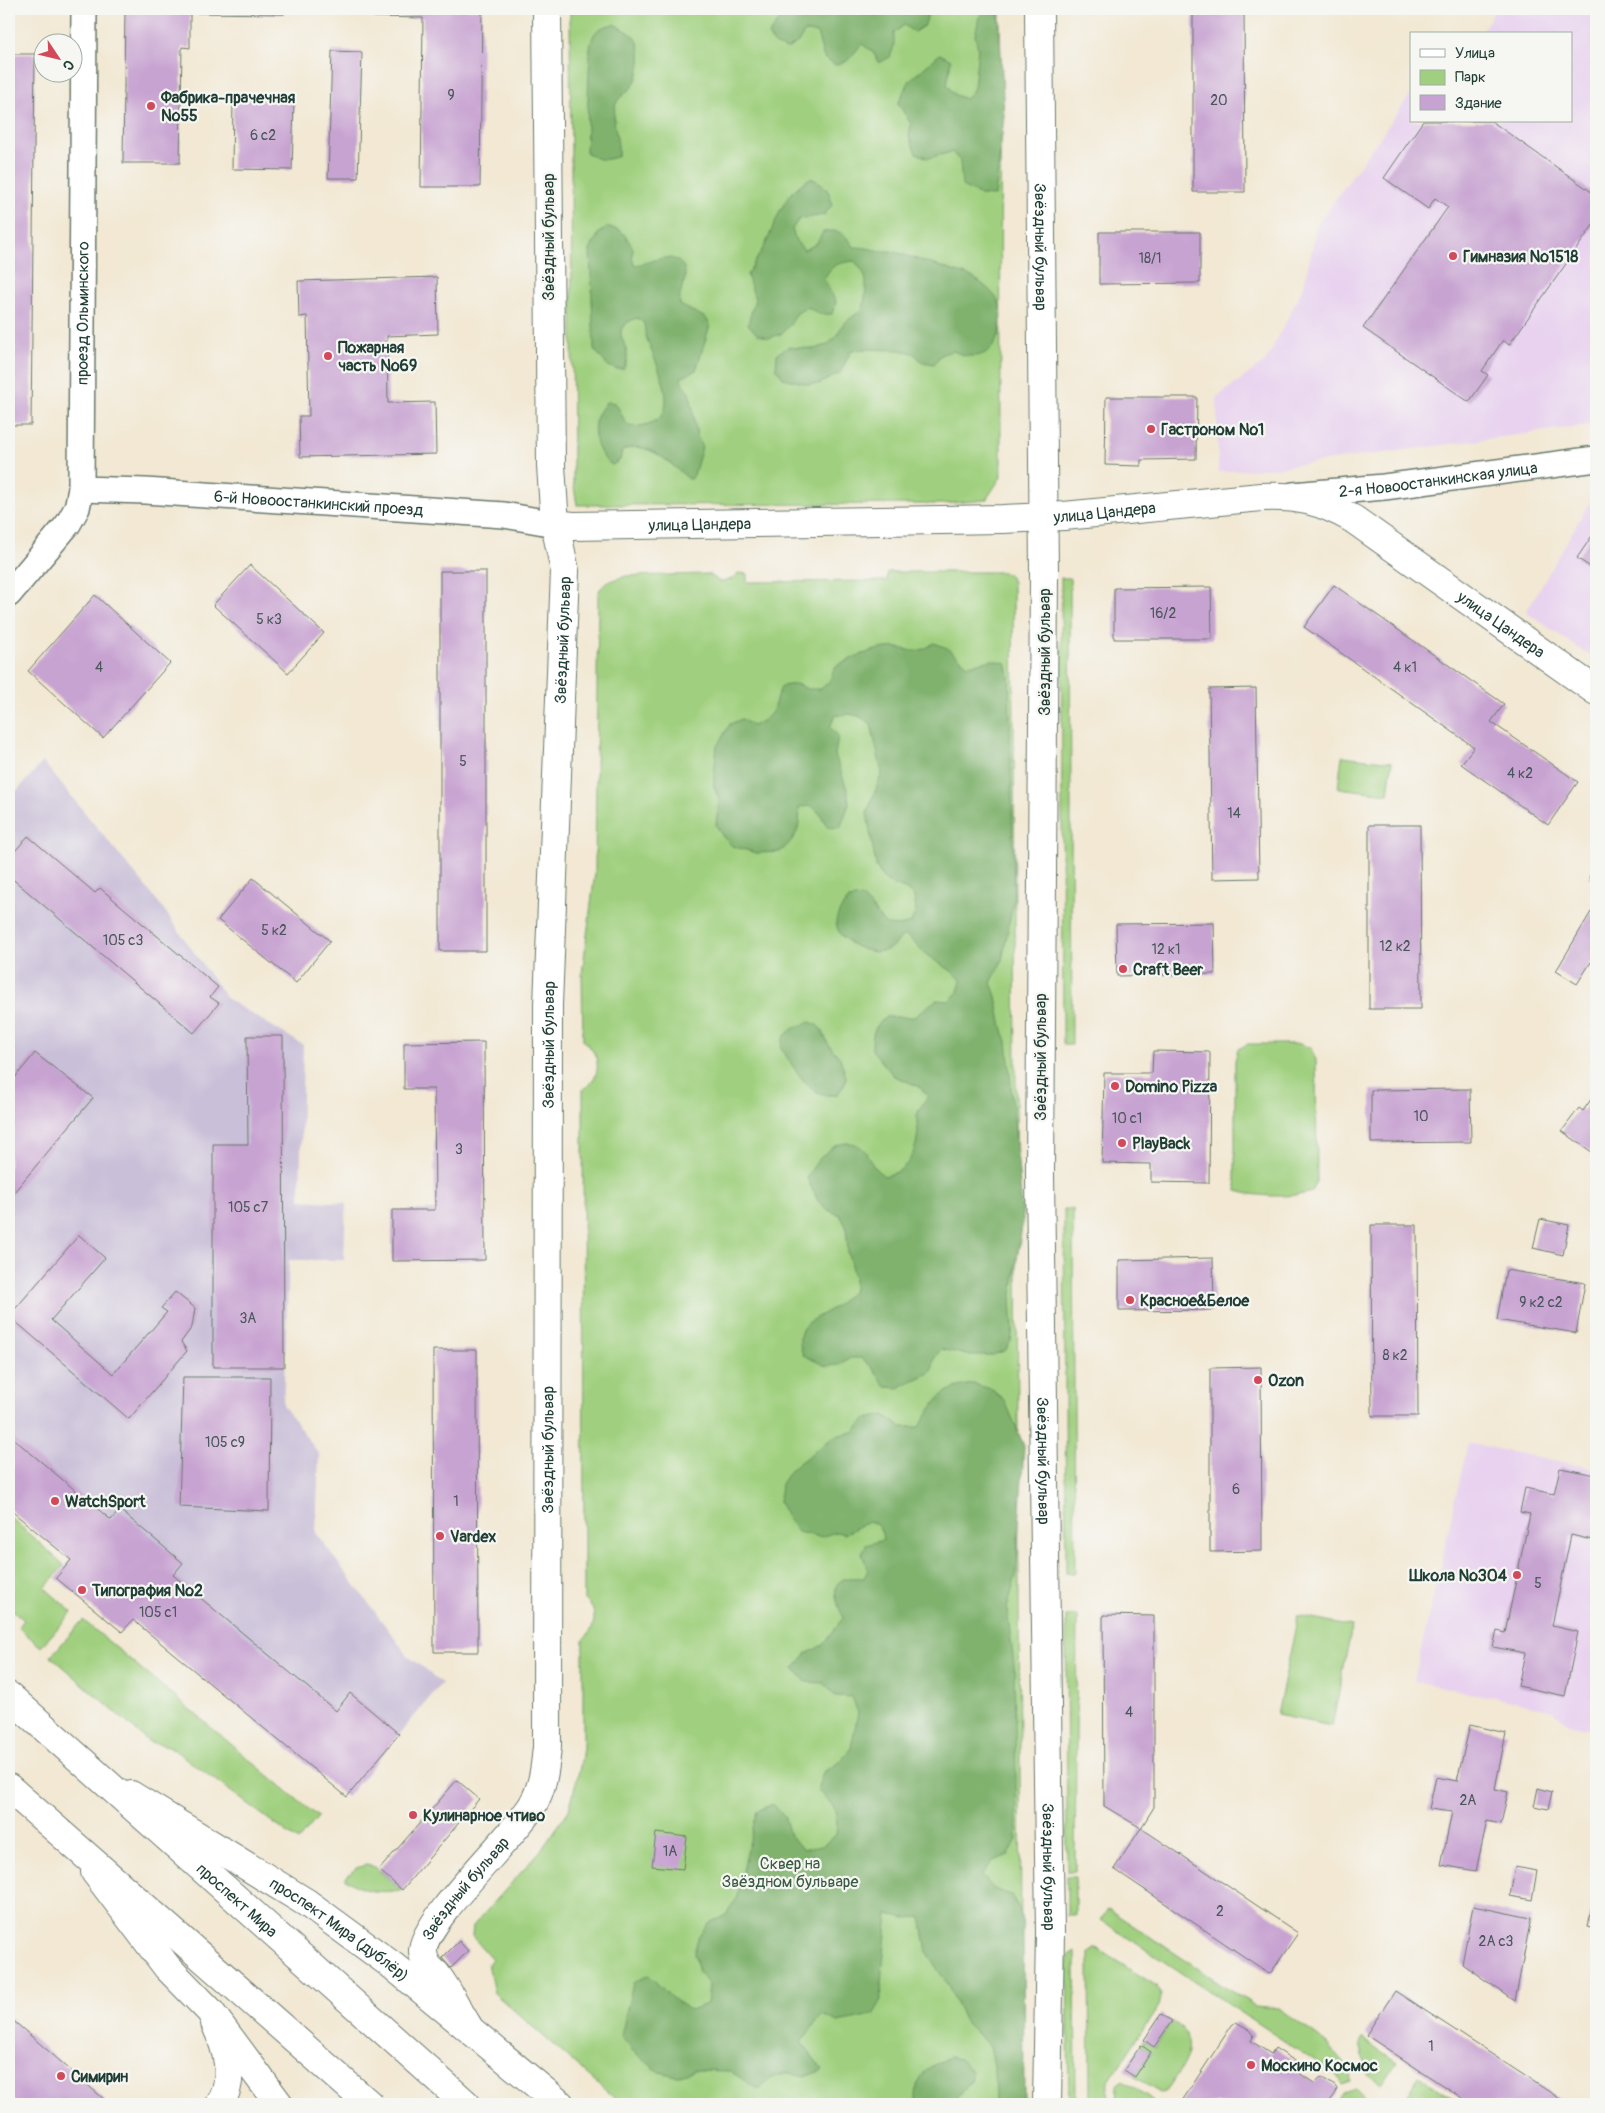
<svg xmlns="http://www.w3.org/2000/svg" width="1605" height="2113" font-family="Pangolin,sans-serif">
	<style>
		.built { fill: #e8d2ef }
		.industrial { fill: #c9bfd8 }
		.green { fill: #a0d07f; stroke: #60865a }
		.forest { fill: #80b26e; stroke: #507851 }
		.building { fill: #c7a3d1 }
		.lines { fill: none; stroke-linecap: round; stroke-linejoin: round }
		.minor-casing { stroke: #69796c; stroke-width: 28 }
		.tertiary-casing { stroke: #69796c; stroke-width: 30 }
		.secondary-casing { stroke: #69796c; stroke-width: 30 }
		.primary-casing { stroke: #69796c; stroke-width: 30 }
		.minor { stroke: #fff; stroke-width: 25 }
		.tertiary { stroke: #fff; stroke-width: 28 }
		.secondary { stroke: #fff; stroke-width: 28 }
		.primary { stroke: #fff; stroke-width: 28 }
		.poi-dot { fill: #d1495b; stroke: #f6f6f2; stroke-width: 2 }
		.labels { text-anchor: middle; stroke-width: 4.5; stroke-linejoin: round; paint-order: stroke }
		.number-label { font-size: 14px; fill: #49565b }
		.poi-label { font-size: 16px; font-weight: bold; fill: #1f3d34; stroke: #f6f6f2; text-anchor: start }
		.street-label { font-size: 16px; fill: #1f3d34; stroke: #f6f6f2 }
		.park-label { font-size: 16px; fill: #395a43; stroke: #f6f6f2 }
	</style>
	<rect width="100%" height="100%" fill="#f6f6f2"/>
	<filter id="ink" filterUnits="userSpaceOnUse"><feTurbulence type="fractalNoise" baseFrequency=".02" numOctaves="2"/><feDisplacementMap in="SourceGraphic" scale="10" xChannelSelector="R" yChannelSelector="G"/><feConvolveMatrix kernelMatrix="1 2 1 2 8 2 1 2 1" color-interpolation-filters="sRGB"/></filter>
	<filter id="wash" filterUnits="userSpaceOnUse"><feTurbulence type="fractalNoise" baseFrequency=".0096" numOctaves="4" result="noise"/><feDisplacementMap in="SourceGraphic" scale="20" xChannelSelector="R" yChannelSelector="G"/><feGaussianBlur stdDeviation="1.12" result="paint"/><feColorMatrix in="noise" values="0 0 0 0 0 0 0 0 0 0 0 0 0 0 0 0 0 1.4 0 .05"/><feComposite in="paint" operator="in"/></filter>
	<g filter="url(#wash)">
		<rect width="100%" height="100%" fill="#f2e8d3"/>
		<path class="built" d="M1496,9H1596V424L1274,468L1218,472L1217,397L1266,361L1304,286L1317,225L1411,94V121H1571V34H1480Z
			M1595,493H1596V660L1526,612Z
			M1468,1443L1596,1469V1730L1568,1724L1553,1710L1414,1681Z"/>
		<path class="industrial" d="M43,762L160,904L227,999L303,1045L300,1200L346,1203L344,1260H289L283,1405L319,1454L316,1533L408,1656L442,1683L347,1797L133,1620L122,1632L56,1578L70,1560L9,1509V799Z"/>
		<path class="green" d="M570,9H1000L1001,477L986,500L943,504L577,505L573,481Z
			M888,572H1003L1010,576L1013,582L1022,2104H621L494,1993L488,1964L492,1959L472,1936L473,1926L542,1849L569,1810L580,1767L583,1748V1639C596,1630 599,1608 584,1600L583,1089C603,1078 601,1053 583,1041L582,974L595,873L598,595L600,589L607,582L626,576L709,574L720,582L732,579L738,573L747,574V582L887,581Z
			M1061,578H1070L1072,1045H1063Z
			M1342,756L1392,762L1388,794L1338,788Z
			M1248,1044H1300L1311,1048L1316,1060L1317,1181L1312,1192C1292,1198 1257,1197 1237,1191L1235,1180V1061L1238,1049Z
			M1064,1209H1073L1075,1573H1066Z
			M9,1516L64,1565L45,1588L72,1612L41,1647L18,1627L24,1620L9,1607Z
			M1066,1616H1077L1075,1872H1067Z
			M1298,1616L1352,1627L1332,1726L1277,1715Z
			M83,1620L318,1817L298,1841L169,1746L149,1742L51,1656Z
			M366,1865L375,1867L402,1890C381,1893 361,1893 345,1878L356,1868Z
			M1067,1877H1075V1916H1067Z
			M1108,1909L1255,2006L1278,2008L1327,2043L1350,2070L1351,2081L1342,2084L1340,2078L1101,1920Z
			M1096,1948L1155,1985C1162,1991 1162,1997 1159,2006L1109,2081L1108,2104H1090L1089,1953Z
			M1075,1951L1076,2104H1069L1067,1956Z
			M1172,2021C1204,2043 1182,2066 1167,2090L1162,2093L1135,2077L1151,2052L1141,2045L1144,2040L1155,2047Z
			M1363,2039L1397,2062L1382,2084L1368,2075L1360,2044Z
			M1419,2076L1462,2104H1411L1404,2099Z
			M1122,2080L1150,2098L1154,2104H1117L1118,2085Z
			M1355,2089L1357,2091L1376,2104H1336L1343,2093Z"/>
		<path class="forest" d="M782,9H929L925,25L914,32L904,25L894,33V46L890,57L879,63L873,52L862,44L847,61L835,65L824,58L817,33L805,32L798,42L787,49L776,45L768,36L782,16Z
			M987,9L999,14L1004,117L995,196L980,195L962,186L960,161L952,152L928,158L916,153L909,137L911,124L898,103L910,80L940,54L951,60L947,85L955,95L966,99L974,88L978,48L975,36L979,17Z
			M614,24C620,28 628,31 634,36C644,46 641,76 632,87C626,94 617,97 615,107C611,124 620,139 618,156C605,161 598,161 586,152L590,48C593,31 597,28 614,24Z
			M811,178C825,184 830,190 832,205L824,215L799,219L792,229L796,241L804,250L816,244L823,232C840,229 844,233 854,247C868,247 878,252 892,251L972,277C982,283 996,294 1000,305C1002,313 1001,321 1000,329C995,355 976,362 953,351L942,354L934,364L922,362L913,353L900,350L864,349L851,351L840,373L819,384H807L783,378L776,368L777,354L788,347L814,349L827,345L837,336L843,324L863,309C866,287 871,277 854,261C838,263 832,264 824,279L836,302L832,314H819L807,307L796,314L790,325L781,334L769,338L757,334L748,324L755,299L747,275C753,264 761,253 767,241C779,215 784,192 811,178Z
			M606,228C622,227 625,235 633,248L632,256L634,265C651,264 670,249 683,266C685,270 685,273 685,278C683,288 678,294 680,305L706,318L710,325L696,370L681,378C683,386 688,389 690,396C695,413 693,432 702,447L694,475L690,480C673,466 646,437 622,451L620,460L612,465C599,458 591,434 596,419C598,413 603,407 606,402L615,403C621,411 622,419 629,426C637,427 643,426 651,423C683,412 655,362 648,342C645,336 645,329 644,323L637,318C601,331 639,346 623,369H615L607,365L594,349L590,250L599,233Z
			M934,643L947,648L968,665L993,660L1006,663L1009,675L1014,898L1002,961L991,983C1000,1001 998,1022 1007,1041L1023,1219L1011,1301L1013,1327L1011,1341L1005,1351L993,1355H967L941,1349L934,1359L932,1371C919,1380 911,1379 899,1388L886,1387L871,1366L861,1358H849L839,1365L826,1366L803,1355C792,1324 812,1321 833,1308C840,1303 847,1296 854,1290V1277L848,1253L846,1226L840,1215L828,1210L818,1201L807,1178C815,1161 836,1134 859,1146C868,1151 869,1161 875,1168C877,1171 881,1173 884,1176C908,1172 916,1154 918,1131C918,1126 916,1120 917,1115C919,1109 925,1101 928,1095L918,1086L894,1076L872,1050C872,1033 873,1028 886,1017H914L936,1000L949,1001L958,992L961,980C950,967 934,962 922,951C914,944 914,940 904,935C898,940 894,947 886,950C869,957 838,942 836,923C836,914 844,905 849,899L861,897C872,905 877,916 886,925L899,926L911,923L916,910L914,896L905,889L893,885L883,878L876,866L867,813L882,773L871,724C858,714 850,712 835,716L830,727L838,736L835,755L848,792L849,804L840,828L827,827L821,815L812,806L799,807C801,829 797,837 780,852L756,853L732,846L723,837L716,825L719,799L714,787V773L717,746L730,724L742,719L753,726C780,713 770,708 782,686L796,684L808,689H821L830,680L835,667C850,659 869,650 886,648C908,645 911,659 934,643Z
			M810,1022L817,1025L822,1030L828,1044L840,1058L846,1077L845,1083L838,1094C810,1102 794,1066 781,1048C781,1032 797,1026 810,1022Z
			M974,1384L991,1389L1005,1401L1024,1446L1016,1575L1007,1609L1014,1665L1017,1839L1009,1855L993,1861L982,1875L994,1889L1011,1895L1020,1910L1023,1928L1024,2104H995L994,2066L990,2047L965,2022L949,1987L927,1953L921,1917L904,1918L888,1914L881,1982L882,2000L873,2015L838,2022L822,2015L801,2042L823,2070L807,2076L788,2073L772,2078L759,2090L730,2071L695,2070L677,2076L659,2072L632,2050L621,2036L633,1983L649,1975L674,2000L690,2010L707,2004L709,1985L699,1972L694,1954L698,1937L709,1923L726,1915L736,1900L757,1811L773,1804L785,1818L790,1836L804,1849L822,1846L836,1835C839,1811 835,1806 818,1790L823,1772L840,1762L851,1748L858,1713L852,1697L835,1696L824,1683L806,1682L794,1668L806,1654L823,1645L843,1618C839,1606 828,1586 844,1579C849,1577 858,1578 864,1578L868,1570L862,1554L866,1545L883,1540C882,1529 879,1525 869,1521L845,1534L836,1532L820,1537L798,1532L787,1517L779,1502L781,1484L791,1469L835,1436L853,1432L866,1419L884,1415L901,1427H919C937,1401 939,1388 974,1384Z
			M950,2057L959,2059L972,2071V2080L955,2100L956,2104H916C916,2071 922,2071 950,2057Z"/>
		<g id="blocks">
			<path class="building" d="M125,9H284V14L190,13V48L182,47L180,163H123Z
				M374,9H482L480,187H421L423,18L374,17Z
				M1193,9H1244L1245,192H1193Z
				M332,51L362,52L358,178H328Z
				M9,54H35L31,425H9Z
				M233,99L294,100L292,170L232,169Z
				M1423,121H1491L1596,195V221L1509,345L1503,340L1482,371L1488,375L1469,402L1363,328L1448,207L1435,198L1428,209L1384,178Z
				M1099,232H1200V283L1099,284Z
				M437,277L438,334L387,336L388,403L435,402L436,454L300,457L299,416H309L307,316L299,317L298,281Z
				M1106,397H1197L1196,459L1141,460V466L1105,465Z
				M1596,530V571L1577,558Z
				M250,565L324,633L288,673L213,605Z
				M440,571H486V951H440Z
				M1334,585L1504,704L1491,722L1578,782L1548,825L1461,764L1474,747L1304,627Z
				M1211,587L1212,639H1114V588Z
				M95,595L170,663L103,738L28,671Z
				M1256,688L1259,878L1212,879L1209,689Z
				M1369,825H1420L1421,1009H1369Z
				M28,836L95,893L100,888L218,987L210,997L219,1003L194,1033L9,876V858Z
				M1596,866V882L1589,877Z
				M253,878L330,941L296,983L218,920Z
				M1591,912L1596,915V965L1591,962L1577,984L1556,971Z
				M1214,923L1215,974L1117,976L1116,924Z
				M247,1036H283L284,1367H213V1144H248Z
				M484,1042L485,1260L392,1261V1210H435L434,1089H404V1043Z
				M1153,1051L1210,1052L1209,1183L1151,1182V1164L1102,1163L1104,1073H1152Z
				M35,1053L93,1098L9,1198V1085Z
				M1470,1089L1471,1142L1371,1143V1090Z
				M1596,1092V1155L1562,1131L1579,1108L1583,1111Z
				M1540,1219L1569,1225L1563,1255L1533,1248Z
				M1371,1225H1417L1418,1416H1372Z
				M79,1235L105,1258L51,1320L113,1374L167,1312L161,1308L175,1292L195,1308L192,1327L181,1342L187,1351L129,1419L9,1316Z
				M1213,1258L1214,1310L1119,1311V1260Z
				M1506,1270L1585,1283L1576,1333L1497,1320Z
				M433,1350H477L478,1652H434Z
				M1261,1367L1262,1551L1210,1552V1368Z
				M183,1377H270L269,1511L179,1507Z
				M9,1435L111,1520L120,1510L183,1563L173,1575L336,1711L350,1693L399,1734L347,1797L133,1620L122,1632L56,1578L71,1560L9,1509Z
				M1560,1468L1596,1475V1541L1571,1535L1552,1626L1578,1632L1565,1696L1518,1686L1525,1653L1493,1647L1497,1631L1505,1633L1530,1514L1520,1512L1525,1488L1554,1494Z
				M1103,1615L1154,1616V1807L1141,1828L1104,1806Z
				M1470,1725L1506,1733L1495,1789L1508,1792L1501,1824L1487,1821L1476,1871L1441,1865L1452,1812L1429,1809L1436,1777L1457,1781Z
				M457,1780L479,1799L402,1890L379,1870Z
				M1538,1788L1552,1792L1548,1809L1534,1806Z
				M1141,1828L1298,1933L1270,1974L1114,1869Z
				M656,1833L687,1837L683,1869L652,1866Z
				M1515,1867L1537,1871L1532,1900L1510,1896Z
				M1595,1890H1596V1929L1588,1927Z
				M1473,1906L1531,1918L1515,2001L1462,1964Z
				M459,1941L468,1951L451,1968L442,1958Z
				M1395,1991L1568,2104H1471L1366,2035Z
				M1161,2014L1172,2021L1154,2047L1144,2040Z
				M9,2017L105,2100L101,2104H19L9,2096Z
				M1236,2022L1250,2030L1254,2035L1251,2041L1271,2054L1275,2048L1298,2063L1293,2069L1314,2083L1321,2077L1335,2086L1337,2089L1336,2093L1328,2104H1180L1232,2025Z
				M1141,2045L1151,2052L1135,2077L1124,2070Z"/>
		</g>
	</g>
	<g filter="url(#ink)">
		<use href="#blocks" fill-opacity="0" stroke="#69796c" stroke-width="1"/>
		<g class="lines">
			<defs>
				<g id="minor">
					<path id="s1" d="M81,489L145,491L504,515L555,524"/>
					<path id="s2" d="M1293,495L1384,487L1596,459"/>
					<path id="s3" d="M9,594L68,524L77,508L81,489L84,9"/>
				</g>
				<g id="tertiary">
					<path id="s4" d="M1039,9L1044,572L1040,1174L1050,1933L1047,2104"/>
					<path id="s5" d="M555,524L573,526L1003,519L1064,516L1261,497C1298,495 1321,501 1353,519L1596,691"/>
					<path d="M215,2023C227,2049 236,2078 220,2104"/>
					<path id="s6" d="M468,2026C457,2009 448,1989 436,1974C433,1971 430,1969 428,1966C425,1962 423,1956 423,1951C422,1922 512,1838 532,1806C543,1788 545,1768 547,1747L548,1005L565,571L555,524L551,466L547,9"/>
				</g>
				<g id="secondary">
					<path id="s7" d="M131,1795L307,1903L393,1966L560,2104"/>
					<path d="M95,1872L167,1967L209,2010L279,2104"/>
				</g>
				<g id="primary">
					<path id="s8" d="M9,1696L466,2104"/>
					<path d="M9,1788L369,2104"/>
				</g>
			</defs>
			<use href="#minor" class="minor-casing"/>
			<use href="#tertiary" class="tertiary-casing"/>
			<use href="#secondary" class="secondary-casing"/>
			<use href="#primary" class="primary-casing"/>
			<use href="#minor" class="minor"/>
			<use href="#tertiary" class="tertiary"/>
			<use href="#secondary" class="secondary"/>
			<use href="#primary" class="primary"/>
		</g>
	</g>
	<g class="poi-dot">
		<circle cx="151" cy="106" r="5"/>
		<circle cx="1453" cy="256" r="5"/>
		<circle cx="328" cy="356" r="5"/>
		<circle cx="1151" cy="429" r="5"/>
		<circle cx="1123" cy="969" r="5"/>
		<circle cx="1115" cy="1086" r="5"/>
		<circle cx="1122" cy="1143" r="5"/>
		<circle cx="1130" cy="1300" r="5"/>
		<circle cx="1258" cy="1380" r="5"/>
		<circle cx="55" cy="1501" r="5"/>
		<circle cx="440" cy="1536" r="5"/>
		<circle cx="1517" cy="1575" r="5"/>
		<circle cx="82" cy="1590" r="5"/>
		<circle cx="413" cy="1815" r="5"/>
		<circle cx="1251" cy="2065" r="5"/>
		<circle cx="61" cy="2076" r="5"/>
	</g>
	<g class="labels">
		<g class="number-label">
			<text x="451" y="100">9</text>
			<text x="1219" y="105">20</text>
			<text x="263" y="140">6 с2</text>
			<text x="1150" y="263">18/1</text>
			<text x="1163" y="618">16/2</text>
			<text x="269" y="624">5 к3</text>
			<text x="99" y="672">4</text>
			<text x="1405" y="672">4 к1</text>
			<text x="463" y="766">5</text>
			<text x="1520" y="778">4 к2</text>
			<text x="1234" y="818">14</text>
			<text x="274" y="935">5 к2</text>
			<text x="123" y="945">105 c3</text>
			<text x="1395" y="951">12 к2</text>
			<text x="1166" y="954">12 к1</text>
			<text x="1421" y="1121">10</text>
			<text x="1127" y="1123">10 с1</text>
			<text x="459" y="1154">3</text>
			<text x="248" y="1212">105 с7</text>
			<text x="1541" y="1307">9 к2 с2</text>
			<text x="248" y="1323">3А</text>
			<text x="1395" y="1360">8 к2</text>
			<text x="225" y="1447">105 с9</text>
			<text x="1236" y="1494">6</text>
			<text x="456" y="1506">1</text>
			<text x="1538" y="1588">5</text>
			<text x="158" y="1617">105 с1</text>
			<text x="1129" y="1717">4</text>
			<text x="1468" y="1805">2А</text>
			<text x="670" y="1856">1А</text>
			<text x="1220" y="1916">2</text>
			<text x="1496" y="1946">2A c3</text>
			<text x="1431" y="2051">1</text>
		</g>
		<g class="poi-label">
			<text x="161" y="103">Фабрика-прачечная<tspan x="161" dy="18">№55</tspan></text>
			<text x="1463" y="262">Гимназия №1518</text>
			<text x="338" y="353">Пожарная<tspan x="338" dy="18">часть №69</tspan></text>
			<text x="1161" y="435">Гастроном №1</text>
			<text x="1133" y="975">Craft Beer</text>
			<text x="1125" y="1092">Domino Pizza</text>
			<text x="1132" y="1149">PlayBack</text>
			<text x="1140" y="1306">Красное&amp;Белое</text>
			<text x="1268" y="1386">Ozon</text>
			<text x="65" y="1507">WatchSport</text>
			<text x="450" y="1542">Vardex</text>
			<text x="1507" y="1581" text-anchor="end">Школа №304</text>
			<text x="92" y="1596">Типография №2</text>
			<text x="423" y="1821">Кулинарное чтиво</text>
			<text x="1261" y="2071">Москино Космос</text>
			<text x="71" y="2082">Симирин</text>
		</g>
		<g class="street-label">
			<text transform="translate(548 237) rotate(-90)" y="6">Звёздный бульвар</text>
			<text dy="6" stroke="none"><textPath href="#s4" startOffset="238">Звёздный бульвар</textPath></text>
			<text dy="6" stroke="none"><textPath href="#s3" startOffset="305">проезд Ольминского</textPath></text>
			<text dy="6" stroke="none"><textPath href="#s2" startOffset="146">2-я Новоостанкинская улица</textPath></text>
			<text dy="6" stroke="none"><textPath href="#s1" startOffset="238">6-й Новоостанкинский проезд</textPath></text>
			<text dy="6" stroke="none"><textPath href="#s5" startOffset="550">улица Цандера</textPath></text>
			<text dy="6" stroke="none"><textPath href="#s5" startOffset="145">улица Цандера</textPath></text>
			<text dy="6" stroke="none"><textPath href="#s5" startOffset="985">улица Цандера</textPath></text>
			<text dy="6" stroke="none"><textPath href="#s6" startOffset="1440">Звёздный бульвар</textPath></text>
			<text transform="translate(1044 652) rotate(-90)" y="6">Звёздный бульвар</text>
			<text dy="6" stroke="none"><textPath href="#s6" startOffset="1035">Звёздный бульвар</textPath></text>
			<text transform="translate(1040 1057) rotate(-90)" y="6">Звёздный бульвар</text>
			<text dy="6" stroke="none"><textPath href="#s6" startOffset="630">Звёздный бульвар</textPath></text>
			<text dy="6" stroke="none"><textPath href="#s4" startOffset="1452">Звёздный бульвар</textPath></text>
			<text dy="6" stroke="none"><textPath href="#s4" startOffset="1858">Звёздный бульвар</textPath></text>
			<text dy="6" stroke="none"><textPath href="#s6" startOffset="165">Звёздный бульвар</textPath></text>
			<text dy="6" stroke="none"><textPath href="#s8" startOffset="306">проспект Мира</textPath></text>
			<text dy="6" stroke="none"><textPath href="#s7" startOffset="248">проспект Мира (дублёр)</textPath></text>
		</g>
		<g class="park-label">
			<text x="790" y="1869">Сквер на<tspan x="790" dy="18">Звёздном бульваре</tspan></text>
		</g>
	</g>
	<rect width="1605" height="2113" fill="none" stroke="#f6f6f2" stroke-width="30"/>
	<rect x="1410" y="32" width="162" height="90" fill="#f6f6f2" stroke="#a0aca6"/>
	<rect x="1420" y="49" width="25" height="8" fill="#ffffff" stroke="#a0aca6"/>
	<text x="1455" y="58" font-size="15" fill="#1f3d34">Улица</text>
	<rect x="1420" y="70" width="25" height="15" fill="#a0d07f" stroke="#a0aca6"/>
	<text x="1455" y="82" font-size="15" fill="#1f3d34">Парк</text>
	<rect x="1420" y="95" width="25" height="15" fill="#c7a3d1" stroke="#a0aca6"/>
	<text x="1455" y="108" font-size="15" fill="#1f3d34">Здание</text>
	<g transform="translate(58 58) rotate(125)"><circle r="24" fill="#f6f6f2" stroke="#a0aca6"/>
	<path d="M0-4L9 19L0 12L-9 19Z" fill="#d1495b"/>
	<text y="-8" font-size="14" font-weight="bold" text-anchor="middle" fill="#1f3d34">С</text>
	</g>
</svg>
